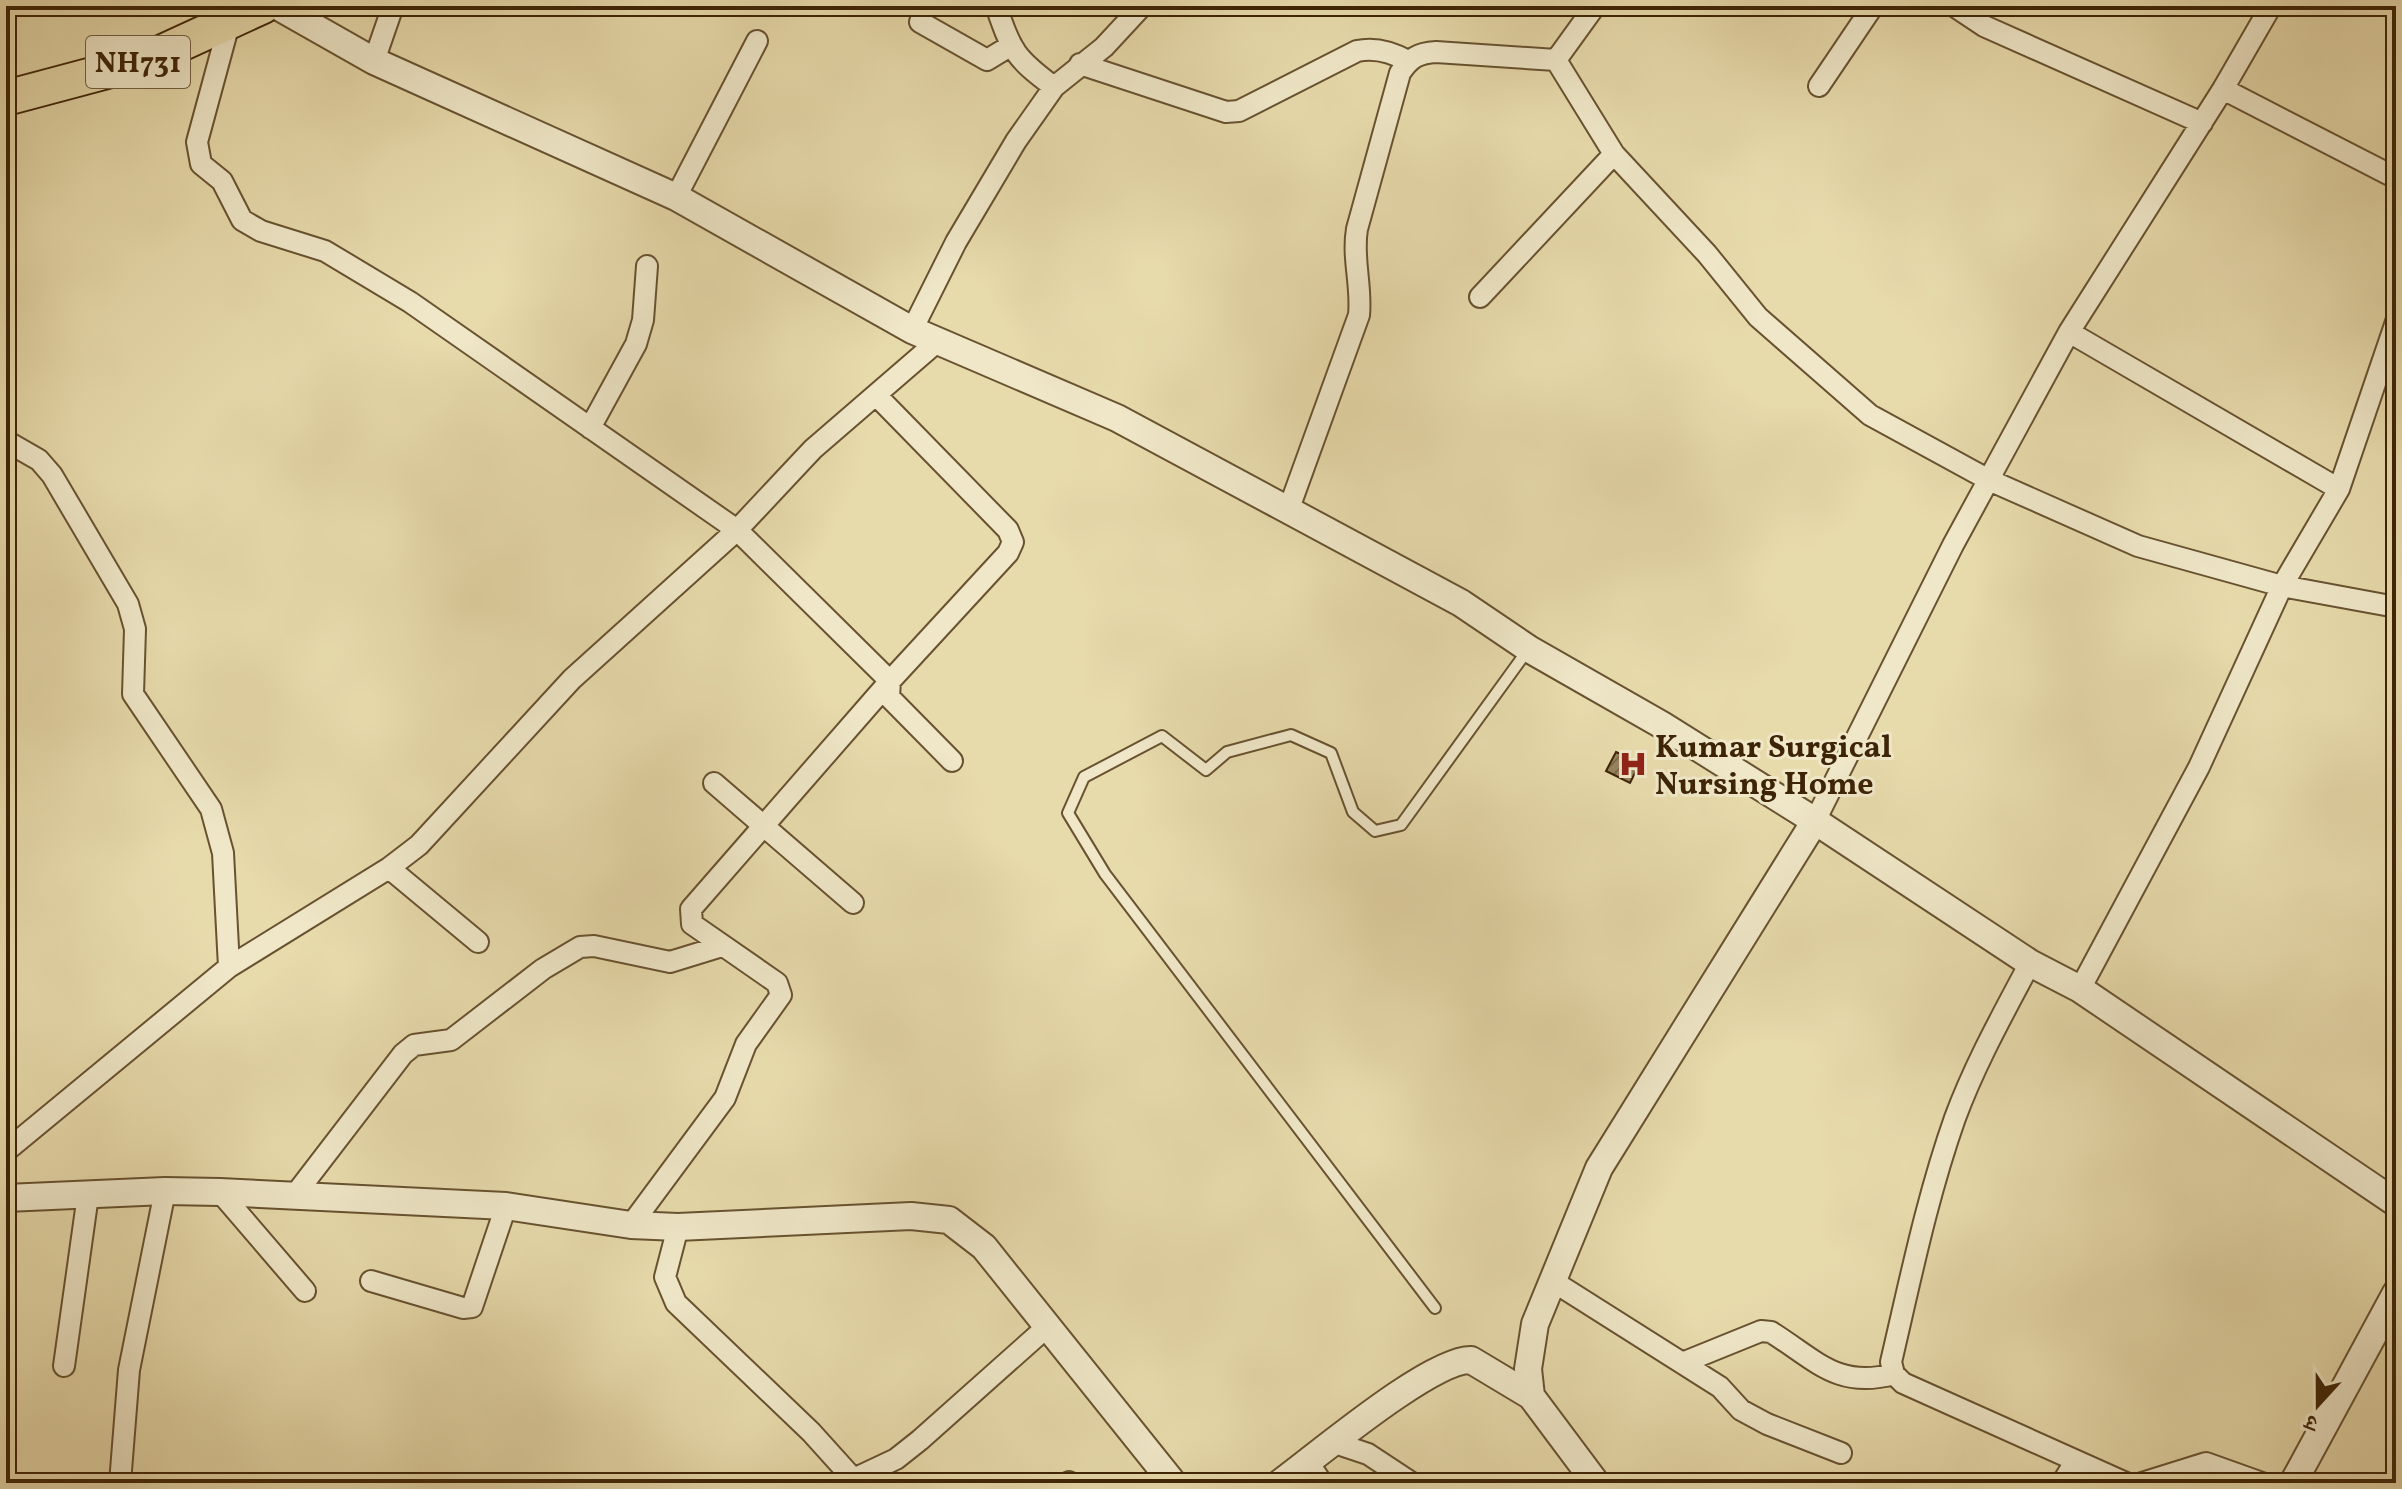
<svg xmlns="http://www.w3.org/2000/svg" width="2402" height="1489" font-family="Vollkorn,'Noto Serif Devanagari',serif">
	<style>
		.building { fill: url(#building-hatch); stroke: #3e2407; stroke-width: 2 }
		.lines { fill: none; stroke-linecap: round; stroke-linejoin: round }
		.service-casing { stroke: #685230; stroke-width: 14 }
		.minor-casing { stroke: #685230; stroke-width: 24 }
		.tertiary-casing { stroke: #685230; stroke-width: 30 }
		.trunk-casing { stroke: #3e2407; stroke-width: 38 }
		.service { stroke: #efe7c8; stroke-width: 10 }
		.minor { stroke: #efe7c8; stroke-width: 20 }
		.tertiary { stroke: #efe7c8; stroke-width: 26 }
		.trunk { stroke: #e7daab; stroke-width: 34 }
		.labels { text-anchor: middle; stroke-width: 6; stroke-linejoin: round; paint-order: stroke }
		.shield { fill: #efe7c8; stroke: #735e41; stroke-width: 2 }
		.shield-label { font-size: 30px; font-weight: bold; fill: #3e2407 }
		.poi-label { font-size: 32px; font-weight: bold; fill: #3e2407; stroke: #efe7c8; text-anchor: start }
	</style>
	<defs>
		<pattern id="building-hatch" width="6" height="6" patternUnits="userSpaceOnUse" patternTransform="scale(2)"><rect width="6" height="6" fill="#96835c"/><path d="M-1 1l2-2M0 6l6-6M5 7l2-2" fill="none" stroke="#7c6b4a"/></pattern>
	</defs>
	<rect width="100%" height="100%" fill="#e7daab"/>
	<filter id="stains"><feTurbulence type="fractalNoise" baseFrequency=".0025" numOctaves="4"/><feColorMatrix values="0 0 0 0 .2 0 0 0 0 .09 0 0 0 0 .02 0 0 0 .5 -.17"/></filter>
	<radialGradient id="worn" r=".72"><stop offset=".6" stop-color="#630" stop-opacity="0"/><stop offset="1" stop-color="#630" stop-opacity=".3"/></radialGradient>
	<path class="building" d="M1616,752L1640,763L1630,783L1606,771Z"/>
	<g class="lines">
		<defs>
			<path id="service" d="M1435,1308L1105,874L1068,813L1084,777L1162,736L1206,770L1227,752L1291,735L1331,753L1353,812L1375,831L1401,825L1527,651"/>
			<path id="minor" d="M215,6L229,24L197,142L201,164L222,181L242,220L261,231L325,251L410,302L737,530L890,681L889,697L952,761
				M996,6C1012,52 1015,58 1054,87
				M1954,6L1984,26L2202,123
				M920,22L987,60L1010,46
				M1556,60L1595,6
				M374,61L393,6
				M1080,64L1226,112L1239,111L1357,51C1375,47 1392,52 1408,61
				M1819,86L1873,6
				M2223,89L2396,178
				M676,197L757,41
				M1480,297L1614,154
				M912,330L956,242L1016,141L1054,87L1104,47L1142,6
				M2069,332L2339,489
				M590,428L636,344L643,320L647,266
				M6,441L39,460L52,475L128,604L135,629L133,694L211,809L223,853L229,967
				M1288,511L1359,315C1362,286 1352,258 1357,229L1400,73C1410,58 1418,53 1436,52L1556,60L1614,154L1707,254L1758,317L1870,415L1989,480L2138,546L2282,586L2396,607
				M714,783L853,903
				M1815,821L1953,545L2069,332L2223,89L2271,6
				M389,868L478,942
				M2030,963C2003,1014 1975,1064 1955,1118C1927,1197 1910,1281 1891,1362L1894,1374L1903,1383L2126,1483
				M2080,989L2199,767L2282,586L2339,489L2396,322
				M6,1151L229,967L389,868L419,845L572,679L737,530L813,449L938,341
				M220,1192L305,1291
				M294,1196L403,1054L414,1045L451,1040L543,969L580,947L594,946L670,962L722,946
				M631,1225L725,1098L746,1044L781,995L777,983L692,924L691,909L890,681L1008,553L1013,542L1008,530L876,395
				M678,1227L665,1277L676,1303L811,1432L857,1483
				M1551,1280L1720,1387L1741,1410L1767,1424L1841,1453
				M371,1281L463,1308L472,1307L506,1206
				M1682,1363L1761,1331L1771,1332C1817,1361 1838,1389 1894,1374
				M64,1366L88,1195
				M1335,1443L1368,1454L1412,1483
				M1308,1462L1322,1483
				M1069,1482L1070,1483
				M120,1483L129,1370L165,1191
				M845,1483L896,1459L920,1440L1048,1326
				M2062,1483L2075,1462
				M2142,1483L2206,1463L2262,1483"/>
			<path id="tertiary" d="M277,6L374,61L676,197L912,330L1117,418L1461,603L1529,649L1662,725L1815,821L2030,963L2080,989L2396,1203
				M6,1198L165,1191L220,1192L506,1206L631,1225L678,1227L911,1216L949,1220L984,1247L1173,1483
				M1280,1483C1317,1456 1431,1359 1471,1360L1531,1396
				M1596,1483L1531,1396L1528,1369L1535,1324L1599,1168L1815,821
				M2293,1483L2396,1293"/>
			<path id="trunk" d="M6,98L141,62L263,6"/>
		</defs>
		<use href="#service" class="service-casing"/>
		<use href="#minor" class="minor-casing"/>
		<use href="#tertiary" class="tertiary-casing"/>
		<use href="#trunk" class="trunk-casing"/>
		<use href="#service" class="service"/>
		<use href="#minor" class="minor"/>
		<use href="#tertiary" class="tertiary"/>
		<use href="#trunk" class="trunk"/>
	</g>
	<defs>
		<symbol id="hospital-bare" viewBox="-9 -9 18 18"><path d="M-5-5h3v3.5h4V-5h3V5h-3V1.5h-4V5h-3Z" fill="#8f2418" stroke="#efe7c8" stroke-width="2.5" paint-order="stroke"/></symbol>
	</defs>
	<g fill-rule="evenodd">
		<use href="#hospital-bare" x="1613" y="744" width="40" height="40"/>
	</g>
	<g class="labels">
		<rect class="shield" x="86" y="36" width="104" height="52" rx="6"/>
		<g class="shield-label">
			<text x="138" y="72">NH731</text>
		</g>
		<g class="poi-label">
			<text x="1655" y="757">Kumar Surgical<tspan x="1655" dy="37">Nursing Home</tspan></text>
		</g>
	</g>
	<rect width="2402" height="1489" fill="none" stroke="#e7daab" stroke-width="32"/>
	<rect x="8" y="8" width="2386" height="1473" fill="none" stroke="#3e2407" stroke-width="4"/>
	<rect x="16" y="16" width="2370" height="1457" fill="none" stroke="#3e2407" stroke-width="2"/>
	<g transform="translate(2318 1405) rotate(201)" stroke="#efe7c8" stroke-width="6" paint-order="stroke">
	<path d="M0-6L14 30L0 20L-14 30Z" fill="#3e2407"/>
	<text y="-12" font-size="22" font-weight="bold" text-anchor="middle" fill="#3e2407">उ</text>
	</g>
	<rect width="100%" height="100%" filter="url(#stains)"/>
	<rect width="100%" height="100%" fill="url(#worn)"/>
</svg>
